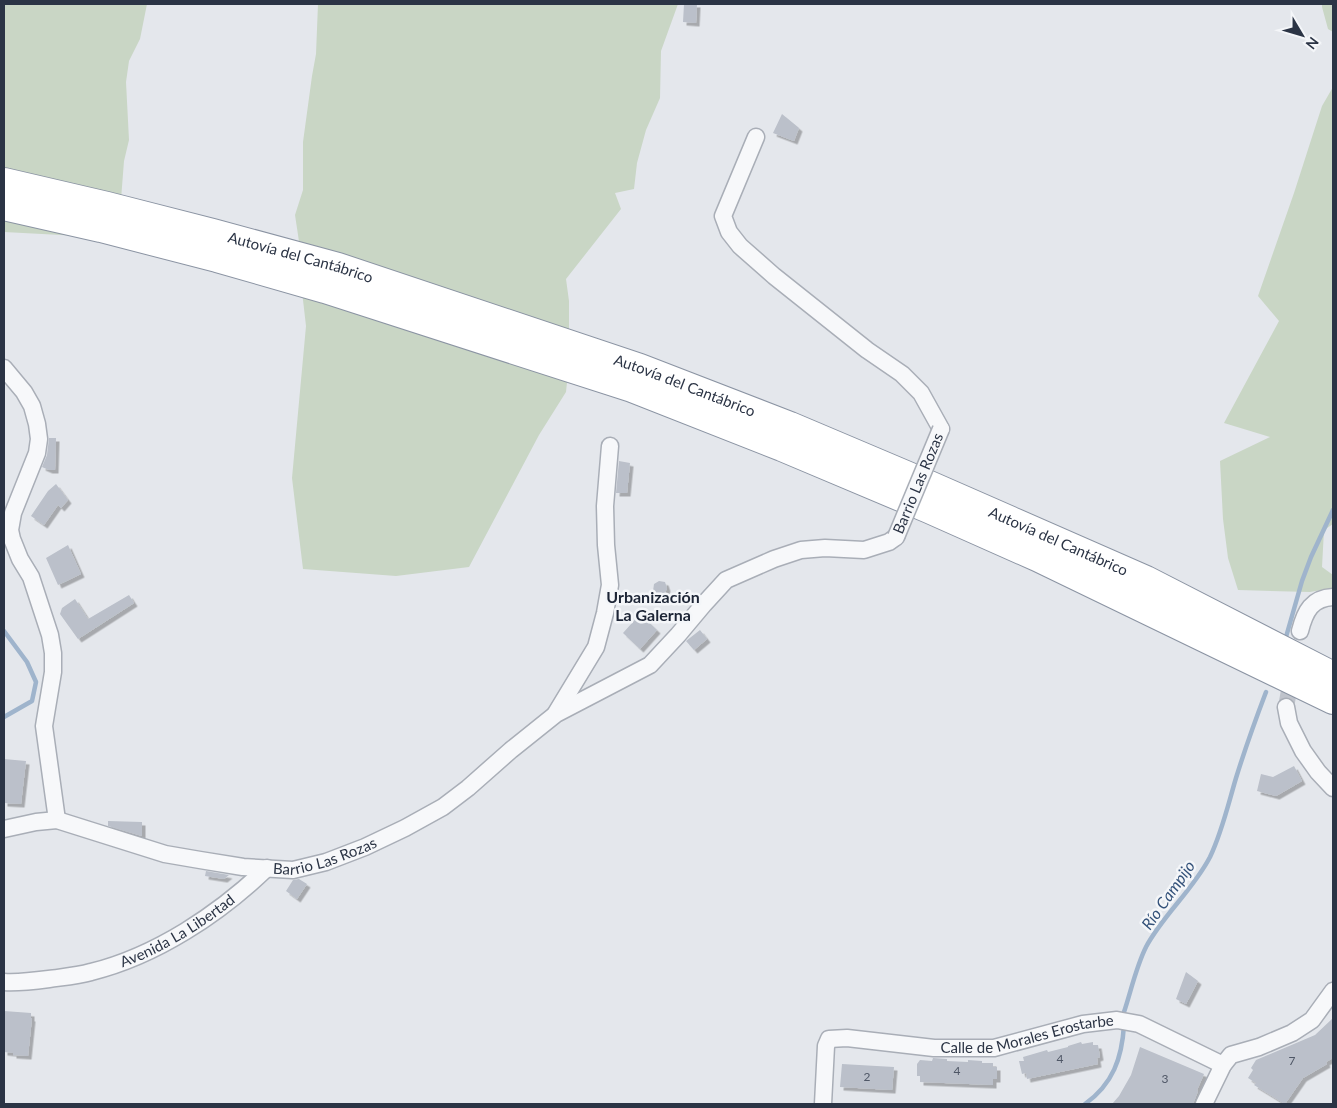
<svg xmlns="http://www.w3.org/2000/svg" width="1337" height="1108" font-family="Lato,sans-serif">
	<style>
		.green { fill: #c9d6c5 }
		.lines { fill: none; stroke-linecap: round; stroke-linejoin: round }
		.stream { stroke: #9fb4cc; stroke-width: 4.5 }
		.building { fill: #bbc0ca; filter: url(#shadow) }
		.minor-tunnel { stroke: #bfc3cb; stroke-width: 16; stroke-dasharray: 16 8; stroke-linecap: butt }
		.minor-casing { stroke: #a9aeb7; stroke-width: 19 }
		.motorway-casing { stroke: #8b94a3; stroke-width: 30 }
		.minor { stroke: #f7f8fa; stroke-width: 16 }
		.motorway { stroke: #fff; stroke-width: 28 }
		.minor-bridge-casing { stroke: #a9aeb7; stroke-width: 19; stroke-linecap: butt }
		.minor-bridge { stroke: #f7f8fa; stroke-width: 16 }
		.labels { text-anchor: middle; stroke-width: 5; stroke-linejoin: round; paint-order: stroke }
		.number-label { font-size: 12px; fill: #4f5766 }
		.street-label { font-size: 15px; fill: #2b3445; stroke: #f4f6f9 }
		.neighbourhood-label { font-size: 16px; font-weight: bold; fill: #1d2536; stroke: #f4f6f9 }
		.water-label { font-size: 16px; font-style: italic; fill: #34527a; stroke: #f4f6f9 }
	</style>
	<defs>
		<filter id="shadow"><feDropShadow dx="3.5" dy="3.5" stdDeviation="0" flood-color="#0004"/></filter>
	</defs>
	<rect width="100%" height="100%" fill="#e4e7ec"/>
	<path class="green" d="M4,4H147L140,39L129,61L126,82L129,140L124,161L118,238L4,232Z
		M318,4H678L661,51L660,98L646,130L637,163L634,189L615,193L621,209L566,279L569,301V363L566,392L539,435L469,567L396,576L303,569L292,478L306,326L300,274V248L295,215L303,190V142L312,76L316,54Z
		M1322,4H1333V32L1328,29L1322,7Z
		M1333,87V524L1324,530L1322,567L1333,575V588L1310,592L1238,590L1228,558L1223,519L1220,461L1270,437L1224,423L1279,321L1258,296L1294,193L1322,106Z"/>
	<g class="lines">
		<path class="stream" d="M4,631L27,662L36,682L32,701L4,717
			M1286,637L1302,581L1311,557L1333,510
			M1124,1017V1012C1131,991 1136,967 1146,947C1163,915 1193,890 1210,857C1222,832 1228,805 1236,778C1245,749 1255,721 1266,692
			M1085,1104C1113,1084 1122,1058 1124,1025"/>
	</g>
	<path class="building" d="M684,4H697L696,23L683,22Z
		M782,114L799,128L794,141L773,133Z
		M49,438H56L55,470H49L42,467L47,455Z
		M619,461L630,463L627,493H616Z
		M56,484L68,500L61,508L58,505L44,525L31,516L48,491Z
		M68,545L81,574L58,585L46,558Z
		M659,581L665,582L667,588L665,593L657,594L653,591L654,584Z
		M129,595L134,603L78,639L60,614L62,608L75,599L88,619Z
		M640,614L657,630L640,649L623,633Z
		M700,630L707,639L694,650L686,641Z
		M4,759L26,761L21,804L4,803Z
		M1294,766L1302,781L1276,796L1257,791L1261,774L1273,777Z
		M108,821L142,822V836L108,826Z
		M206,871L229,875L224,879L205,876Z
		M299,879L307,884L297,899L286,891L293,880Z
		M1186,972L1198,981L1186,1004L1176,999Z
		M4,1011L31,1013V1018H32L28,1056L13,1055V1053L4,1052Z
		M1333,1018V1058L1326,1062L1327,1064L1303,1078L1285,1104L1254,1085L1256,1083L1248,1078L1253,1070L1251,1068L1256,1060L1315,1035Z
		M1081,1042L1082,1044L1093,1042V1045H1098L1100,1057L1097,1058L1098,1064L1027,1079L1026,1073L1022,1074L1019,1061H1024L1023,1057L1047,1050L1048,1052L1068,1047V1046Z
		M1140,1047L1204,1074L1197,1090L1198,1091L1193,1104H1112L1119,1096L1131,1075Z
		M933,1058L947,1059V1061L968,1062V1060L982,1061V1063H993V1067H997V1079H993V1085L920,1082V1076H917V1064L920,1060L932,1061Z
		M842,1064L894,1067L892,1090L840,1087Z"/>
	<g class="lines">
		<path class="minor-tunnel" d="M1286,707L1300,631"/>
		<defs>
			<g id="minor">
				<path d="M756,137L723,216L729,232L740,246L774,276L867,350L902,374L921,393L941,429"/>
				<path d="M4,368L24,392L32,406L37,424L39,439L37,453L13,513L10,530L12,539L20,559L31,577L50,635L53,653V672L44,726L57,820"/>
				<path d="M1300,631C1305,611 1312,598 1333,597"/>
				<path d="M1286,707L1289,723L1303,751L1318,772L1333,788"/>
				<path d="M556,713L596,647L605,613L610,585L606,545L605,506L610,446"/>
				<path id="s1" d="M4,829L36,822L57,820L165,854L200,860L243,867L293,870L326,862L365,847L405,828L443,807L468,788L511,750L556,714L650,665L678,635L704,604L726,580L774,559L801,550L825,548L864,550L889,542L896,537"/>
				<path id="s2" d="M4,982C19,983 34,981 49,979C63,977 77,976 91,972C156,956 219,914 267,868"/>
				<path id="s3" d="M823,1104L826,1046L829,1039L847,1038L934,1048H994L1083,1024L1117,1020L1139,1024L1223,1065"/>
				<path d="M1204,1104L1223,1065L1231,1055L1259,1047L1292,1033L1312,1020L1333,991"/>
			</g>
			<g id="motorway">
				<path id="s4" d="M4,182L107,206L213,233L338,267L640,368L790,426L927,484L1146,580L1333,676"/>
				<path d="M4,206L101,228L217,258L325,289L632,388L782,447L929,509L1037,557L1333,700"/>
			</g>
		</defs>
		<use href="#minor" class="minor-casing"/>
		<use href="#motorway" class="motorway-casing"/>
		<use href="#minor" class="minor"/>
		<use href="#motorway" class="motorway"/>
		<defs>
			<g id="minor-bridge">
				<path id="s5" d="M896,537L941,429"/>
			</g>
		</defs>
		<use href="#minor-bridge" class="minor-bridge-casing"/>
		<use href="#minor-bridge" class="minor-bridge"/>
	</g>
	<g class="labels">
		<g class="number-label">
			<text x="1060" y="1063">4</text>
			<text x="1292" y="1065">7</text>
			<text x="957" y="1075">4</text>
			<text x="867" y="1081">2</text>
			<text x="1165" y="1083">3</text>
		</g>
		<g class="street-label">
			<text dy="5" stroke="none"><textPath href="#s4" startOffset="306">Autovía del Cantábrico</textPath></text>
			<text dy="5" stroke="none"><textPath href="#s4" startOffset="711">Autovía del Cantábrico</textPath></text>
			<text dy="5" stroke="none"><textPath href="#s5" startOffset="58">Barrio Las Rozas</textPath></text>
			<text dy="5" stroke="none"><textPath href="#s4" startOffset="1116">Autovía del Cantábrico</textPath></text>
			<text dy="5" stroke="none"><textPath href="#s1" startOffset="330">Barrio Las Rozas</textPath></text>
			<text dy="5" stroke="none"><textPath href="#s2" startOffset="184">Avenida La Libertad</textPath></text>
			<text dy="5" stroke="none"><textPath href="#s3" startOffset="266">Calle de Morales Erostarbe</textPath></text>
		</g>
		<g class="neighbourhood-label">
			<text x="653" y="603">Urbanización<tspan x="653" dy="18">La Galerna</tspan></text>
		</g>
		<g class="water-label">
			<text transform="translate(1168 895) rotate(-55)" y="6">Río Campijo</text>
		</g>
	</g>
	<rect width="1337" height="1108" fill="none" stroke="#2b3445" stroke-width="10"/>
	<g transform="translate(1302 35) rotate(128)" stroke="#f4f6f9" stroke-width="4" paint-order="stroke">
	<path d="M0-4L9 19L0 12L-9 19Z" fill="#2b3445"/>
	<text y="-8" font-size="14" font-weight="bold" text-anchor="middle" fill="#2b3445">N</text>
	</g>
</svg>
